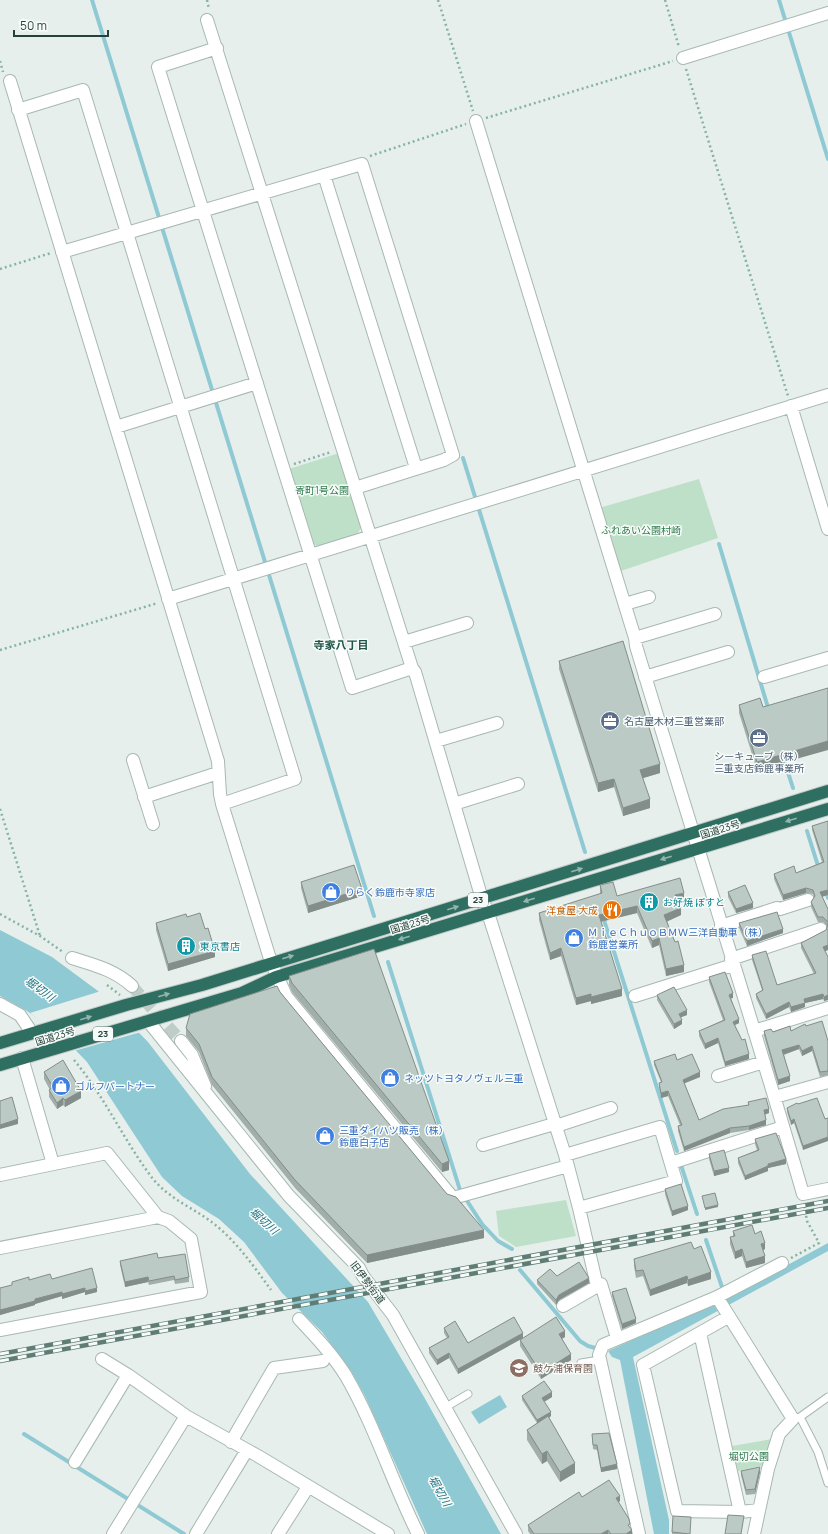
<svg xmlns="http://www.w3.org/2000/svg" width="828" height="1534" font-family="Manrope,'Noto Sans JP',sans-serif">
	<style>
		.green { fill: #bfe0c8 }
		.water { fill: #8ec9d4 }
		.pier { fill: #e6efeb }
		.lines { fill: none; stroke-linecap: round; stroke-linejoin: round }
		.stream { stroke: #8ec9d4; stroke-width: 4 }
		.street-tunnel { stroke: #bfccc8; stroke-width: 12; stroke-dasharray: 12 6; stroke-linecap: butt }
		.lane-casing { stroke: #a8b8b2; stroke-width: 9 }
		.street-casing { stroke: #a8b8b2; stroke-width: 14 }
		.highway-casing { stroke: #c2cac8; stroke-width: 14 }
		.path { stroke: #86b3a5; stroke-width: 2.5; stroke-dasharray: 2 3; stroke-linecap: butt }
		.lane { stroke: #fff; stroke-width: 7 }
		.street { stroke: #fff; stroke-width: 12 }
		.highway { stroke: #2f6f62; stroke-width: 12 }
		.rail-casing { stroke: #5f7d75; stroke-width: 4.5 }
		.rail { stroke: #f7fbf9; stroke-width: 3; stroke-dasharray: 9; stroke-linecap: butt }
		.wall { fill: #a1aea9 }
		.shaded-wall { fill: #838d89 }
		.building { fill: #bbcac4; stroke: #838d89 }
		.oneway { fill: #93b5ae }
		.labels { text-anchor: middle; stroke-width: 3; stroke-linejoin: round; paint-order: stroke }
		.shield { fill: #f7fbf9; stroke: #637a73; stroke-width: 1 }
		.shield-label { font-size: 9px; font-weight: bold; fill: #24423a }
		.park-label { font-size: 10px; fill: #2d7a4b; stroke: #f7fbf9 }
		.service-label { font-size: 10px; fill: #4e5e75; stroke: #f7fbf9; text-anchor: start }
		.street-label { font-size: 10px; fill: #24423a; stroke: #f7fbf9 }
		.shop-label { font-size: 10px; fill: #366cbe; stroke: #f7fbf9; text-anchor: start }
		.culture-label { font-size: 10px; fill: #0d838f; stroke: #f7fbf9; text-anchor: start }
		.food-label { font-size: 10px; fill: #c56008; stroke: #f7fbf9; text-anchor: end }
		.education-label { font-size: 10px; fill: #785e54; stroke: #f7fbf9; text-anchor: start }
		.neighbourhood-label { font-size: 11px; font-weight: bold; fill: #1f5548; stroke: #f7fbf9 }
		.water-label { font-size: 11px; font-style: italic; fill: #1c6f80; stroke: #f7fbf9 }
	</style>
	<rect width="100%" height="100%" fill="#e6efeb"/>
	<path class="green" d="M339,453L361,528L356,536L320,547L311,543L289,469Z
		M699,479L718,538L618,572L599,508Z
		M566,1200L576,1236L516,1247L499,1236L496,1211Z
		M772,1439L765,1465L738,1471L732,1446Z"/>
	<path class="water" d="M0,930L52,957L98,991L148,1042L250,1174L368,1302L424,1397L501,1534H427L365,1396L351,1371L322,1332L282,1293L244,1242L219,1219L182,1196L162,1177L87,1062L62,1036L27,1011L0,996Z
		M828,1243V1251L633,1357L669,1520V1534H654L620,1360L612,1357L608,1351L736,1293Z
		M500,1395L507,1407L479,1424L471,1412Z"/>
	<path class="pier" d="M101,991L141,1032L74,1051L61,1037L30,1013Z"/>
	<g class="lines">
		<path class="stream" d="M92,0L374,916
			M779,0L828,159
			M463,458L585,852
			M719,544L769,711
			M783,757L793,788
			M807,831L819,869
			M826,891L828,898
			M603,917L677,1151
			M388,962L460,1190L482,1224L498,1241L512,1249
			M680,1162L697,1214
			M706,1240L722,1287
			M520,1270L580,1341L588,1346L599,1349
			M24,1434L184,1534"/>
		<path class="street-tunnel" d="M132,986L181,1041"/>
		<defs>
			<path id="lane" d="M581,1363L600,1360
				M446,1407L468,1394
				M800,1417L828,1397
				M793,1419L800,1417L818,1452L828,1483"/>
			<path id="street" d="M207,20L412,668L415,672L482,899L488,913L565,1155L579,1208L676,1181L660,1127L565,1155
				M217,48L158,67L352,688L412,668
				M683,58L828,13
				M10,81L218,761L220,794L222,804L271,962L286,996L453,1198L568,1166
				M18,110L83,90L295,779L222,804
				M476,121L635,638L636,646C691,829 750,1011 803,1194L828,1189
				M324,175L416,468
				M62,252L362,164L453,455L444,460L355,488
				M791,406L828,529
				M116,427L257,383
				M168,599L828,395
				M625,604L649,597
				M635,638L715,614
				M404,642L467,623
				M645,677L728,652
				M764,677L828,658
				M436,741L497,723
				M133,760L153,824
				M144,797L218,773
				M454,804L518,784
				M721,926L777,908L780,909L808,900
				M72,958C94,965 115,970 132,986
				M731,959L821,929
				M635,996L733,965
				M0,1004L20,1015L32,1033
				M148,1021L289,1196L359,1268L363,1276L393,1315L516,1534
				M754,1031L828,1008
				M181,1041L192,1055L205,1086
				M22,1058L53,1164
				M718,1076L764,1062
				M775,1097L828,1082
				M556,1126L611,1108
				M483,1145L554,1124
				M671,1163L783,1127
				M0,1175L107,1153L158,1217L169,1221L191,1239L201,1292L0,1330
				M579,1208L597,1286
				M0,1248L158,1217
				M717,1297L793,1419L779,1434L768,1469L754,1534
				M563,1306L601,1284L617,1338
				M728,1317L643,1365L677,1511L740,1512L759,1510
				M299,1319C316,1337 333,1355 346,1376C375,1426 392,1482 418,1534
				M700,1333L740,1512
				M102,1359L128,1375L186,1416L258,1456L388,1534
				M231,1442L274,1368L323,1361
				M75,1462L128,1375
				M113,1534L186,1416
				M196,1534L247,1450
				M278,1534L308,1487
				M639,1534L599,1355L603,1345L717,1297L782,1263"/>
			<path id="highway" d="M0,1043L126,1005L202,985L828,791
				M0,1065L242,993L276,977L828,809"/>
		</defs>
		<use href="#lane" class="lane-casing"/>
		<use href="#street" class="street-casing"/>
		<use href="#highway" class="highway-casing"/>
		<path class="path" d="M207,0L209,9
			M438,0L473,111
			M665,0L679,47
			M0,61L3,72
			M686,69L788,396
			M486,118L673,61
			M370,156L466,124
			M0,269L51,253
			M294,464L331,452
			M0,650L158,603
			M0,809L40,936
			M0,914L40,936L63,952
			M107,985L120,995
			M74,1060C105,1097 124,1141 153,1179C169,1198 189,1206 209,1220C234,1238 253,1265 271,1290
			M791,1258L819,1243L807,1221L804,1204"/>
		<use href="#lane" class="lane"/>
		<use href="#street" class="street"/>
		<use href="#highway" class="highway"/>
		<defs>
			<path id="rail" d="M0,1354L828,1201
				M0,1361L828,1208"/>
		</defs>
		<use href="#rail" class="rail-casing"/>
		<use href="#rail" class="rail"/>
	</g>
	<path class="wall" d="M559,661L660,773L643,778L650,808L623,816L614,787L598,792L559,669Z
		M760,698L757,770L739,713V705Z
		M828,821V895L822,897L828,909V950L825,951L828,957V1000L824,1001L823,999L805,1003V1007L791,1012L789,1007L766,1019L756,998V994L762,990L752,960V955L777,985L814,974L801,948V943L826,930L827,926L823,922H818L811,907V902L814,898L813,894L806,893L783,900L774,879V874L796,873L822,862L812,830V826Z
		M301,882L362,896L308,913L301,888Z
		M600,885L617,896L684,900L678,902L681,915L667,921L684,972L666,976L659,945L652,948L637,913L601,922L622,996L591,1004V1001L576,1005L561,956L550,960L539,920V913L600,894Z
		M728,892L753,908L736,913L728,897Z
		M187,917L215,957L168,971L156,930V923Z
		M739,923L783,933L747,946L739,928Z
		M289,976L449,1170L442,1172L292,992L289,985Z
		M709,977L733,998H731L739,1023L735,1025L749,1059L725,1066L718,1043L705,1049L699,1036V1031L723,1020L709,982Z
		M280,992L447,1194L484,1238L367,1263L295,1188L212,1085L199,1052L186,1036V1028Z
		M657,995L687,1015L681,1017L682,1024L674,1029L657,1000Z
		M806,1026L828,1041V1075L820,1077L812,1051L802,1056L799,1049L784,1055L790,1081L778,1085L764,1036V1031L773,1032L791,1031Z
		M677,1060L700,1077L684,1083L699,1120L748,1105V1102L769,1113L765,1114L766,1125L749,1130L730,1133L684,1151L678,1131V1126L680,1125L668,1096L661,1098L659,1087V1083L661,1082L654,1065V1061Z
		M44,1072L81,1098L65,1107L63,1105L57,1109L49,1097V1090H50L44,1079Z
		M798,1104L825,1119L803,1150L794,1123L791,1125L787,1112V1108Z
		M755,1139L786,1164L768,1168V1171L745,1180L738,1163V1158L757,1150L755,1144Z
		M709,1154L729,1172L714,1176L709,1159Z
		M665,1189L688,1210L672,1216L665,1194Z
		M733,1231L755,1234L765,1249L763,1250L765,1263L746,1268L742,1256L735,1259L730,1244V1237H733Z
		M694,1249L711,1279L688,1286L687,1283L650,1296L643,1276L636,1278L634,1266V1259Z
		M158,1258L189,1277V1282L175,1284L174,1280L149,1285L148,1282L125,1287L120,1265V1261Z
		M52,1279L97,1292L85,1295V1292L62,1299V1296L35,1304V1305L0,1315V1288L12,1285V1282Z
		M537,1280L589,1283L559,1300L556,1305L537,1284Z
		M612,1292L636,1323L622,1329L612,1296Z
		M444,1328L468,1343L523,1338L458,1374L449,1358L437,1365L429,1353V1348L447,1338L444,1333Z
		M565,1337L562,1339L571,1360L541,1379L520,1346V1340Z
		M522,1396L552,1397L544,1402L551,1416L549,1418L575,1473L560,1482L547,1461L542,1464L527,1440V1430L537,1423L522,1400Z
		M592,1434L617,1469L601,1472L597,1450L593,1449Z
		M741,1471L760,1472L755,1494L746,1495L741,1475Z
		M582,1497L620,1501L618,1502L630,1528L632,1534H530L528,1531V1525Z
		M673,1516L690,1534H672Z"/>
	<path class="shaded-wall" d="M828,741V750L757,770V762Z
		M660,764V773L640,779V770Z
		M614,779V787L598,792V783Z
		M650,799V808L623,816V808Z
		M806,888V893L783,900V895Z
		M362,889V896L308,913V906Z
		M828,890V895L820,897V892Z
		M684,893V900L675,902V895Z
		M753,903V908L736,913V909Z
		M637,906V913L599,922V915Z
		M681,908V915L664,923V915Z
		M783,929V933L747,946V941Z
		M659,938V945L652,948V941Z
		M828,945V950L823,952V947Z
		M561,948V956L550,960V953Z
		M215,951V957L168,971V964Z
		M684,965V972L666,976V969Z
		M622,989V996L591,1004V997Z
		M733,993V998L729,999V995Z
		M591,994V1001L576,1005V998Z
		M823,994V999L805,1003V1007L791,1012V1007L804,999Z
		M828,995V1000L824,1001V997Z
		M789,1002V1007L766,1019V1014Z
		M687,1010V1015L679,1018V1014Z
		M739,1019V1023L733,1026V1022Z
		M682,1020V1024L674,1029V1024Z
		M718,1038V1043L705,1049V1044Z
		M799,1045V1049L782,1055V1050Z
		M812,1046V1051L802,1056V1051Z
		M749,1054V1059L725,1066V1062Z
		M700,1072V1077L683,1084V1080Z
		M790,1076V1081L778,1085V1080Z
		M81,1091V1098L65,1107V1100Z
		M668,1091V1096L661,1098V1093Z
		M63,1098V1105L57,1109V1103Z
		M769,1109V1113L764,1115V1110Z
		M18,1119V1124L0,1129V1125Z
		M794,1119V1123L791,1125V1121Z
		M766,1120V1125L749,1130V1126Z
		M730,1128V1133L684,1151V1147Z
		M828,1137V1141L803,1150V1146Z
		M786,1159V1164L768,1168V1171L745,1180V1176L768,1164Z
		M449,1161V1170L442,1172V1164Z
		M729,1168V1172L714,1176V1171Z
		M718,1205V1207L705,1210V1208Z
		M688,1206V1210L672,1216V1211Z
		M484,1230V1238L367,1263V1255Z
		M765,1243V1249L761,1251V1244Z
		M742,1249V1256L735,1259V1252Z
		M765,1256V1263L746,1268V1262Z
		M711,1272V1279L688,1286V1280Z
		M687,1276V1283L650,1296V1290Z
		M148,1277V1282L125,1287V1282Z
		M589,1278V1283L559,1300L556,1305V1300L559,1295Z
		M85,1288V1292L62,1299V1294Z
		M97,1288V1292L85,1295V1291Z
		M62,1292V1296L35,1304V1305L0,1315V1310L35,1299Z
		M636,1319V1323L622,1329V1324Z
		M565,1331V1337L559,1340V1334Z
		M523,1333V1338L458,1374V1369Z
		M449,1353V1358L437,1365V1360Z
		M571,1354V1360L541,1379V1373Z
		M552,1392V1397L542,1403V1398Z
		M551,1412V1416L537,1425V1420Z
		M547,1451V1461L542,1464V1454Z
		M575,1463V1473L560,1482V1472Z
		M617,1464V1469L601,1472V1468Z
		M760,1467V1472L755,1494V1489Z
		M620,1496V1501L616,1504V1498Z
		M608,1530V1534H601Z
		M632,1530V1534H626Z"/>
	<path class="building" d="M623,641L660,764L640,770L650,799L623,808L614,779L598,783L559,661Z
		M828,688V741L757,762L739,705L760,698L763,707Z
		M828,821V890L820,892L828,909V922L823,917H818L811,902L815,896L813,890L806,888L783,895L774,874L794,866L796,873L824,862L812,826Z
		M354,865L362,889L308,906L301,882Z
		M680,878L684,893L675,895L681,908L664,915L675,942L678,941L684,965L666,969L659,938L652,941L637,906L599,915L622,989L591,997V994L576,998L561,948L550,953L539,913L602,893L600,885L613,882L617,896Z
		M745,885L753,903L736,909L728,892Z
		M777,912L783,929L747,941L739,923Z
		M200,913L205,929L208,928L215,951L168,964L156,923L186,914L187,917Z
		M828,923V945L823,947L828,957V995L824,997L823,994L804,999L805,1003L791,1007L789,1002L766,1014L756,994L763,990L752,955L766,951L777,985L816,973L801,943L826,930Z
		M374,949L449,1161L442,1164L292,983L289,976Z
		M725,972L733,993L729,995L739,1019L733,1022L742,1040L745,1039L749,1054L725,1062L718,1038L705,1044L699,1031L725,1020L709,977Z
		M277,986L280,992L447,1194L456,1197L484,1230L367,1255L295,1180L212,1077L199,1044L186,1028L190,1014Z
		M674,987L687,1010L679,1014L682,1020L674,1024L657,995Z
		M822,1021L828,1041V1071L820,1072L812,1046L802,1051L799,1045L782,1050L790,1076L778,1080L764,1031L771,1029L773,1032L790,1026L791,1031L805,1024L806,1026Z
		M675,1054L677,1060L692,1054L700,1072L683,1080L699,1120L723,1109L749,1105L748,1102L766,1098L769,1109L764,1110L766,1120L749,1126L730,1128L684,1147L678,1126L682,1125L668,1091L661,1093L659,1083L662,1082L654,1061Z
		M63,1060L81,1091L65,1100L63,1098L57,1103L49,1090L53,1087L44,1072Z
		M12,1097L18,1119L0,1125V1101Z
		M817,1098L825,1119L828,1118V1137L803,1146L794,1119L791,1121L787,1108L797,1103L798,1104Z
		M776,1133L786,1159L768,1164V1166L745,1176L738,1158L759,1150L755,1139Z
		M724,1150L729,1168L714,1171L709,1154Z
		M681,1184L688,1206L672,1211L665,1189Z
		M715,1193L718,1205L705,1208L702,1196Z
		M752,1225L755,1234L761,1231L765,1243L761,1244L765,1256L746,1262L742,1249L735,1252L730,1237L735,1236L733,1231Z
		M691,1242L694,1249L701,1246L711,1272L688,1280L687,1276L650,1290L643,1270L636,1271L634,1259Z
		M157,1253L158,1258L185,1254L189,1277L175,1280L174,1276L149,1281L148,1277L125,1282L120,1261Z
		M579,1262L589,1278L559,1295L556,1300L537,1280L550,1269L557,1276Z
		M92,1268L97,1288L85,1291V1288L62,1294V1292L35,1299V1301L0,1310V1288L12,1285V1282L29,1277V1280L50,1274L52,1279Z
		M626,1288L636,1319L622,1324L612,1292Z
		M514,1317L523,1333L458,1369L449,1353L437,1360L429,1348L449,1337L444,1328L455,1321L468,1343Z
		M556,1317L565,1331L559,1334L571,1354L541,1373L520,1340Z
		M544,1381L552,1392L542,1398L551,1412L537,1420L522,1396Z
		M548,1416L575,1463L560,1472L547,1451L542,1454L527,1430Z
		M609,1433L617,1464L601,1468L597,1445H593L592,1434Z
		M760,1467L755,1489L746,1490L741,1471Z
		M609,1480L620,1496L616,1498L629,1519L630,1524L628,1525L632,1530L626,1534H611L608,1530L601,1534H534L528,1525L579,1492L582,1497Z
		M728,1515L744,1516L741,1534H725Z
		M673,1516L691,1517L690,1534L672,1532Z"/>
	<defs><path id="oneway-solid" d="M-6-.8H1V-3.2L6.5 0L1 3.2V.8H-6Z"/></defs>
	<g class="oneway">
		<use href="#oneway-solid" transform="translate(791 820) rotate(163)"/>
		<use href="#oneway-solid" transform="translate(666 858) rotate(163)"/>
		<use href="#oneway-solid" transform="translate(577 870) rotate(-17)"/>
		<use href="#oneway-solid" transform="translate(529 900) rotate(163)"/>
		<use href="#oneway-solid" transform="translate(453 908) rotate(-17)"/>
		<use href="#oneway-solid" transform="translate(404 938) rotate(163)"/>
		<use href="#oneway-solid" transform="translate(288 957) rotate(-16)"/>
		<use href="#oneway-solid" transform="translate(164 995) rotate(-16)"/>
		<use href="#oneway-solid" transform="translate(86 1018) rotate(-17)"/>
	</g>
	<defs>
		<symbol id="office-disc" viewBox="-11 -11 22 22"><circle r="9.5" fill="#5c6f8a" stroke="#f7fbf9"/><path d="M-6-3h4V-5.5h4V-3h4V5H-6ZM-1-4.5V-3h2v-1.5ZM-6 0V1H6V0Z" fill="#fff"/></symbol>
		<symbol id="shop-disc" viewBox="-11 -11 22 22"><circle r="9.5" fill="#3f7fe0" stroke="#f7fbf9"/><path d="M-5-2.5h2.3a2.7 3.5 0 0 1 5.4 0H5L5.5 6h-11ZM-1.5-2.5h3a1.5 2.3 0 0 0-3 0Z" fill="#fff"/></symbol>
		<symbol id="building-disc" viewBox="-11 -11 22 22"><circle r="9.5" fill="#0f9aa8" stroke="#f7fbf9"/><path d="M-4-6H4V6H1V3H-1V6H-4ZM-2.5-4.3h1.7v1.8h-1.7ZM.8-4.3h1.7v1.8H.8ZM-2.5-1h1.7V.8h-1.7ZM.8-1h1.7V.8H.8Z" fill="#fff"/></symbol>
		<symbol id="restaurant-disc" viewBox="-11 -11 22 22"><circle r="9.5" fill="#e8710a" stroke="#f7fbf9"/><path d="M-5-6h1v4h1v-4h1v4h1v-4h1v5L-1.5 .5V6h-2V.5L-5-1ZM5-6V6H3V1.5H1.5Q1.5-4 5-6Z" fill="#fff"/></symbol>
		<symbol id="school-disc" viewBox="-11 -11 22 22"><circle r="9.5" fill="#8d6e63" stroke="#f7fbf9"/><path d="M0-5L7-2L0 1L-7-2ZM-4 1L0 2.5L4 1V4Q0 6-4 4Z" fill="#fff"/></symbol>
	</defs>
	<g fill-rule="evenodd">
		<use href="#office-disc" x="599" y="710" width="22" height="22"/>
		<use href="#office-disc" x="748" y="727" width="22" height="22"/>
		<use href="#shop-disc" x="320" y="881" width="22" height="22"/>
		<use href="#building-disc" x="638" y="891" width="22" height="22"/>
		<use href="#restaurant-disc" x="601" y="899" width="22" height="22"/>
		<use href="#shop-disc" x="563" y="927" width="22" height="22"/>
		<use href="#building-disc" x="175" y="935" width="22" height="22"/>
		<use href="#shop-disc" x="379" y="1067" width="22" height="22"/>
		<use href="#shop-disc" x="50" y="1075" width="22" height="22"/>
		<use href="#shop-disc" x="314" y="1125" width="22" height="22"/>
		<use href="#school-disc" x="508" y="1357" width="22" height="22"/>
	</g>
	<g class="labels">
		<g class="shield">
			<rect x="468" y="893" width="20" height="14" rx="3"/>
			<rect x="93" y="1027" width="20" height="14" rx="3"/>
		</g>
		<g class="shield-label">
			<text x="478" y="903">23</text>
			<text x="103" y="1037">23</text>
		</g>
		<g class="park-label">
			<text x="322" y="494">寄町1号公園</text>
			<text x="641" y="534">ふれあい公園村崎</text>
			<text x="749" y="1460">堀切公園</text>
		</g>
		<g class="service-label">
			<text x="624" y="725">名古屋木材三重営業部</text>
			<text x="759" y="760" text-anchor="middle">シーキューブ（株）<tspan x="759" dy="12">三重支店鈴鹿事業所</tspan></text>
		</g>
		<g class="street-label">
			<text transform="translate(720 829) rotate(-17)" y="4">国道23号</text>
			<text transform="translate(410 924) rotate(-17)" y="4">国道23号</text>
			<text transform="translate(55 1036) rotate(-17)" y="4">国道23号</text>
			<text transform="translate(368 1282) rotate(53)" y="4">旧伊勢街道</text>
		</g>
		<g class="shop-label">
			<text x="345" y="896">りらく鈴鹿市寺家店</text>
			<text x="588" y="936">ＭｉｅＣｈｕｏＢＭＷ三洋自動車（株）<tspan x="588" dy="12">鈴鹿営業所</tspan></text>
			<text x="404" y="1082">ネッツトヨタノヴェル三重</text>
			<text x="75" y="1090">ゴルフパートナー</text>
			<text x="339" y="1134">三重ダイハツ販売（株）<tspan x="339" dy="12">鈴鹿白子店</tspan></text>
		</g>
		<g class="culture-label">
			<text x="663" y="906">お好焼 ぽすと</text>
			<text x="200" y="950">東京書店</text>
		</g>
		<g class="food-label">
			<text x="598" y="914">洋食屋 大成</text>
		</g>
		<g class="education-label">
			<text x="533" y="1372">鼓ケ浦保育園</text>
		</g>
		<g class="neighbourhood-label">
			<text x="341" y="649">寺家八丁目</text>
		</g>
		<g class="water-label">
			<text transform="translate(40 989) rotate(36)" y="4">堀切川</text>
			<text transform="translate(264 1221) rotate(42)" y="4">堀切川</text>
			<text transform="translate(440 1491) rotate(61)" y="4">堀切川</text>
		</g>
	</g>
	<path d="M14 30v6h94v-6" fill="none" stroke="#24423a" stroke-width="2"/>
	<text x="20" y="30" font-size="12" fill="#24423a" stroke="#f7fbf9" stroke-width="3" paint-order="stroke">50 m</text>
</svg>
